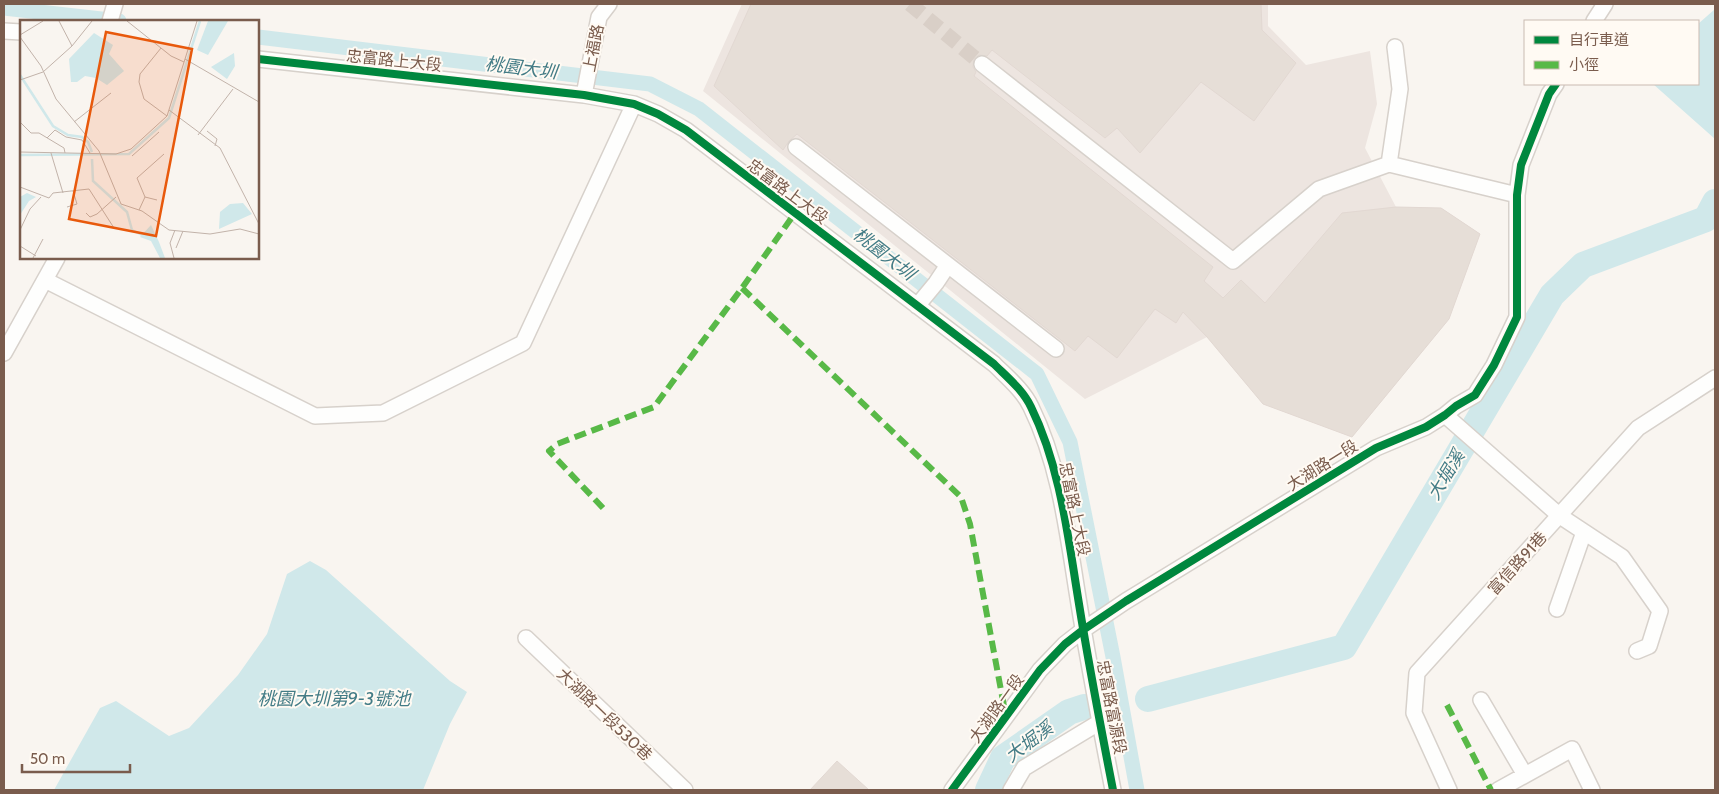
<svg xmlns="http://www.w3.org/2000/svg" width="1719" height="794" font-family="Cabin,'Noto Sans TC',sans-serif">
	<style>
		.industrial { fill: #ede5e0 }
		.water { fill: #d0e8ea }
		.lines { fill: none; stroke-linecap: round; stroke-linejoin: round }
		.canal { stroke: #d0e8ea; stroke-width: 15 }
		.river { stroke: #d0e8ea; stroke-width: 26 }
		.building { fill: #e6ded7; stroke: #e2d8d2 }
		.minor-tunnel { stroke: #d9cfc7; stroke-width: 15; stroke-dasharray: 15 8; stroke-linecap: butt }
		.minor-casing { stroke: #d7d1cb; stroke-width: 18 }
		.minor { stroke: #fefefd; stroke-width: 15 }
		.quiet { stroke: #58b947; stroke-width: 6; stroke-dasharray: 12 6; stroke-linecap: butt }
		.cycleway-casing { stroke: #fffaf3; stroke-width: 11 }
		.cycleway { stroke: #00873e; stroke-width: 8 }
		.labels { text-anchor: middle; stroke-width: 4; stroke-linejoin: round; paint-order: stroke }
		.street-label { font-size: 16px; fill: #7a5c4d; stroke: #fffaf3 }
		.water-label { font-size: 18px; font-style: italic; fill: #437c86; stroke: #fffaf3 }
		.inset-river { fill: none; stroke: #d0e8ea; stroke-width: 2.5 }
		.inset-road { fill: none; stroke: #c2b3aa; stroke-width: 1 }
		.view { fill: #e8590c; fill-opacity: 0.15; stroke: #e8590c; stroke-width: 2.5 }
		.inset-edge { fill: none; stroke: #7a5c4d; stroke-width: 2.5 }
	</style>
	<rect width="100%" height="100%" fill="#f9f5f0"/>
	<path class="industrial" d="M742,4H1268V26L1306,65L1370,51L1377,104L1365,148L1396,207L1441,208L1480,234L1449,319L1352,437L1263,404L1207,337L1085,399L703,91Z"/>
	<path class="water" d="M1715,9V139L1653,84H1698V24Z
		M310,561L326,570L450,681L467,692L450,724L423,790H54L100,708L116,701L169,736L189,728L238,675L267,634L287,574Z"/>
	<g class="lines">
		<path class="canal" d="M4,8L119,21
			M258,37L650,84L699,109L1037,374L1070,442L1113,657L1137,790"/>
		<path class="river" d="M1148,699L1344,647L1552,295L1583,265L1706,219L1715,202
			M988,790L1003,758L1069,712L1084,707"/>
	</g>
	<path class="building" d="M751,4H1261L1262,30L1296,63L1254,121L1201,82L1140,153L1117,128L1105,138L992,50L987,56L979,55L974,59L973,67L976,72L974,76L1213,267L1204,281L1223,298L1241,280L1265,303L1342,213L1396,207L1441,208L1480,234L1449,319L1352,437L1263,404L1207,337L1183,312L1176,323L1155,309L1117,358L1088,336L1075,351L797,134L789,141L783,150L714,86Z
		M837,761L869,790H810Z"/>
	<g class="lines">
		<path class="minor-tunnel" d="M910,4L982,64"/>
		<defs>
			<path id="minor" d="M110,21L115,4
				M1594,21L1605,4
				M4,31L21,32
				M1395,47L1400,89L1389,164L1517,195
				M258,59L584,95L634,104L658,114L686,130L994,364C1007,377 1023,390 1031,407C1061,468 1068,538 1079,604C1089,667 1101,728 1113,790
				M982,64L1233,261L1319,189L1389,164
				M584,95L599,17L609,4
				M796,147L1056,349
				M45,280L315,416L383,413L523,343L634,104
				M917,306L936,283L948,265
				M4,353L57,258
				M1445,415L1560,516L1622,557L1660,611L1649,646L1637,651
				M1557,609L1584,532
				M526,638L685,790
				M1481,700L1525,775
				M952,790L1040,670L1065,644L1083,630L1126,601L1376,448L1426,427L1445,415L1456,406L1475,395L1494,365L1517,317V195L1521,165L1549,94L1556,84
				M1011,790L1024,768L1100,722
				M1449,790L1414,713L1417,673L1638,428L1715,378
				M1498,790L1572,749L1592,790"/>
		</defs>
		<use href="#minor" class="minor-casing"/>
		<use href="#minor" class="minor"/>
		<path class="quiet" d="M742,288L961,497L970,524L1006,717
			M603,508L549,451L557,444L654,407L742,288L795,213
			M1447,705L1491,790"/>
		<defs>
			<path id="cycleway" d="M258,59L584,95L634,104L658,114L686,130L994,364C1007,377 1023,390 1031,407C1061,468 1068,538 1079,604C1089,667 1101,728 1113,790
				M952,790L1040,670L1065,644L1083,630L1126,601L1376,448L1426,427L1445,415L1456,406L1475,395L1494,365L1517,317V195L1521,165L1549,94L1556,84"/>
		</defs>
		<use href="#cycleway" class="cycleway-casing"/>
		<use href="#cycleway" class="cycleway"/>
	</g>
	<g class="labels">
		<g class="street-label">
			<text transform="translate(593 48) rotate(-79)" y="6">上福路</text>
			<text transform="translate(394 60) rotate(6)" y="6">忠富路上大段</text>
			<text transform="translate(788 191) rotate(37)" y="6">忠富路上大段</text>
			<text transform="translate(1322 465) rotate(-32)" y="6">大湖路一段</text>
			<text transform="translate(1075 509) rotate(78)" y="6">忠富路上大段</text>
			<text transform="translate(1517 563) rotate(-48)" y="6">富信路91巷</text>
			<text transform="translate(1112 707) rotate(79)" y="6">忠富路富源段</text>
			<text transform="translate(996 708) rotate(-54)" y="6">大湖路一段</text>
			<text transform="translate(605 714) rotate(44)" y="6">大湖路一段530巷</text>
		</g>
		<g class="water-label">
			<text transform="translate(521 68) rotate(7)" y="6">桃園大圳</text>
			<text transform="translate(884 254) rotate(38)" y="6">桃園大圳</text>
			<text transform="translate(1446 475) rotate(-59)" y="6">大堀溪</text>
			<text x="334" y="705">桃園大圳第9-3號池</text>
			<text transform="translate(1029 742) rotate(-37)" y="6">大堀溪</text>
		</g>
	</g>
	<g transform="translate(20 20)">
		<rect width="239" height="239" fill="#f9f5f0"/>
		<path d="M188,1H208L188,35L177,30ZM74,13L93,25L89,34L104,51L87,65L76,58L65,56L57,62H51L49,39ZM214,33L215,46L207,59L191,47ZM7,173L16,177L9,181L0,195V177ZM223,183L232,194L199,209L200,192L210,184ZM131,205L139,222L145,238H140L131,221L120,217Z" fill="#d0e8ea"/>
		<path class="inset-river" d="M0,55L33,106L48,115L62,117L68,122L72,132M0,135L109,134L149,98L180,1M72,139L73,161L107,192L112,210L122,215"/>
		<path class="inset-road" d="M39,1L52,26M107,1L151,36L164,42M0,15L23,1M0,17L21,46L36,79L79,131L101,184L122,191L149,210L190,214L220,209L239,214M141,28L120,54L119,62L124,79L147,96M165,39L239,82M0,60L23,52L52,26L72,1M149,90L200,128L239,204M0,102L11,113H19L44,128L45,133M54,102L91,73M187,111L197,119L195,126M178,115L213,69M27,118L35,110L46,117L62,120L70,133M0,132L96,134L111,129L147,96L177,1M31,133L43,173M112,136L139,112M0,167L29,178L33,173L69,169L94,208M125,177L117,158L144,134M47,187L57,184L53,171M119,190L125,177L137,180M66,193L70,197L77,194L96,177M0,210L10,189L21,177M0,226L16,236M156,228L163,211M13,238L23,219M154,238L150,223L155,210"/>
		<path class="view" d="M86,12L172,29L136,216L49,199Z"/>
		<rect width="239" height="239" class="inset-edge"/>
	</g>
	<rect width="1719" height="794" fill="none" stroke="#7a5c4d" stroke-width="10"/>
	<rect x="1524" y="20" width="175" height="65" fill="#fffaf3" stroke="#cabbb1"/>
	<rect x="1534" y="36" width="25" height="8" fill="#00873e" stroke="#cabbb1"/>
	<text x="1569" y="45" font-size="15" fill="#7a5c4d">自行車道</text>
	<rect x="1534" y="61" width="25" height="8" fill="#58b947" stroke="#cabbb1"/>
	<text x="1569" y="70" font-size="15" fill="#7a5c4d">小徑</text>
	<path d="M22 764v8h108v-8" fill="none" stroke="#7a5c4d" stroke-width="2.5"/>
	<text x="30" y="764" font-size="15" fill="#7a5c4d" stroke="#fffaf3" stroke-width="4" paint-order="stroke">50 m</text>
</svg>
